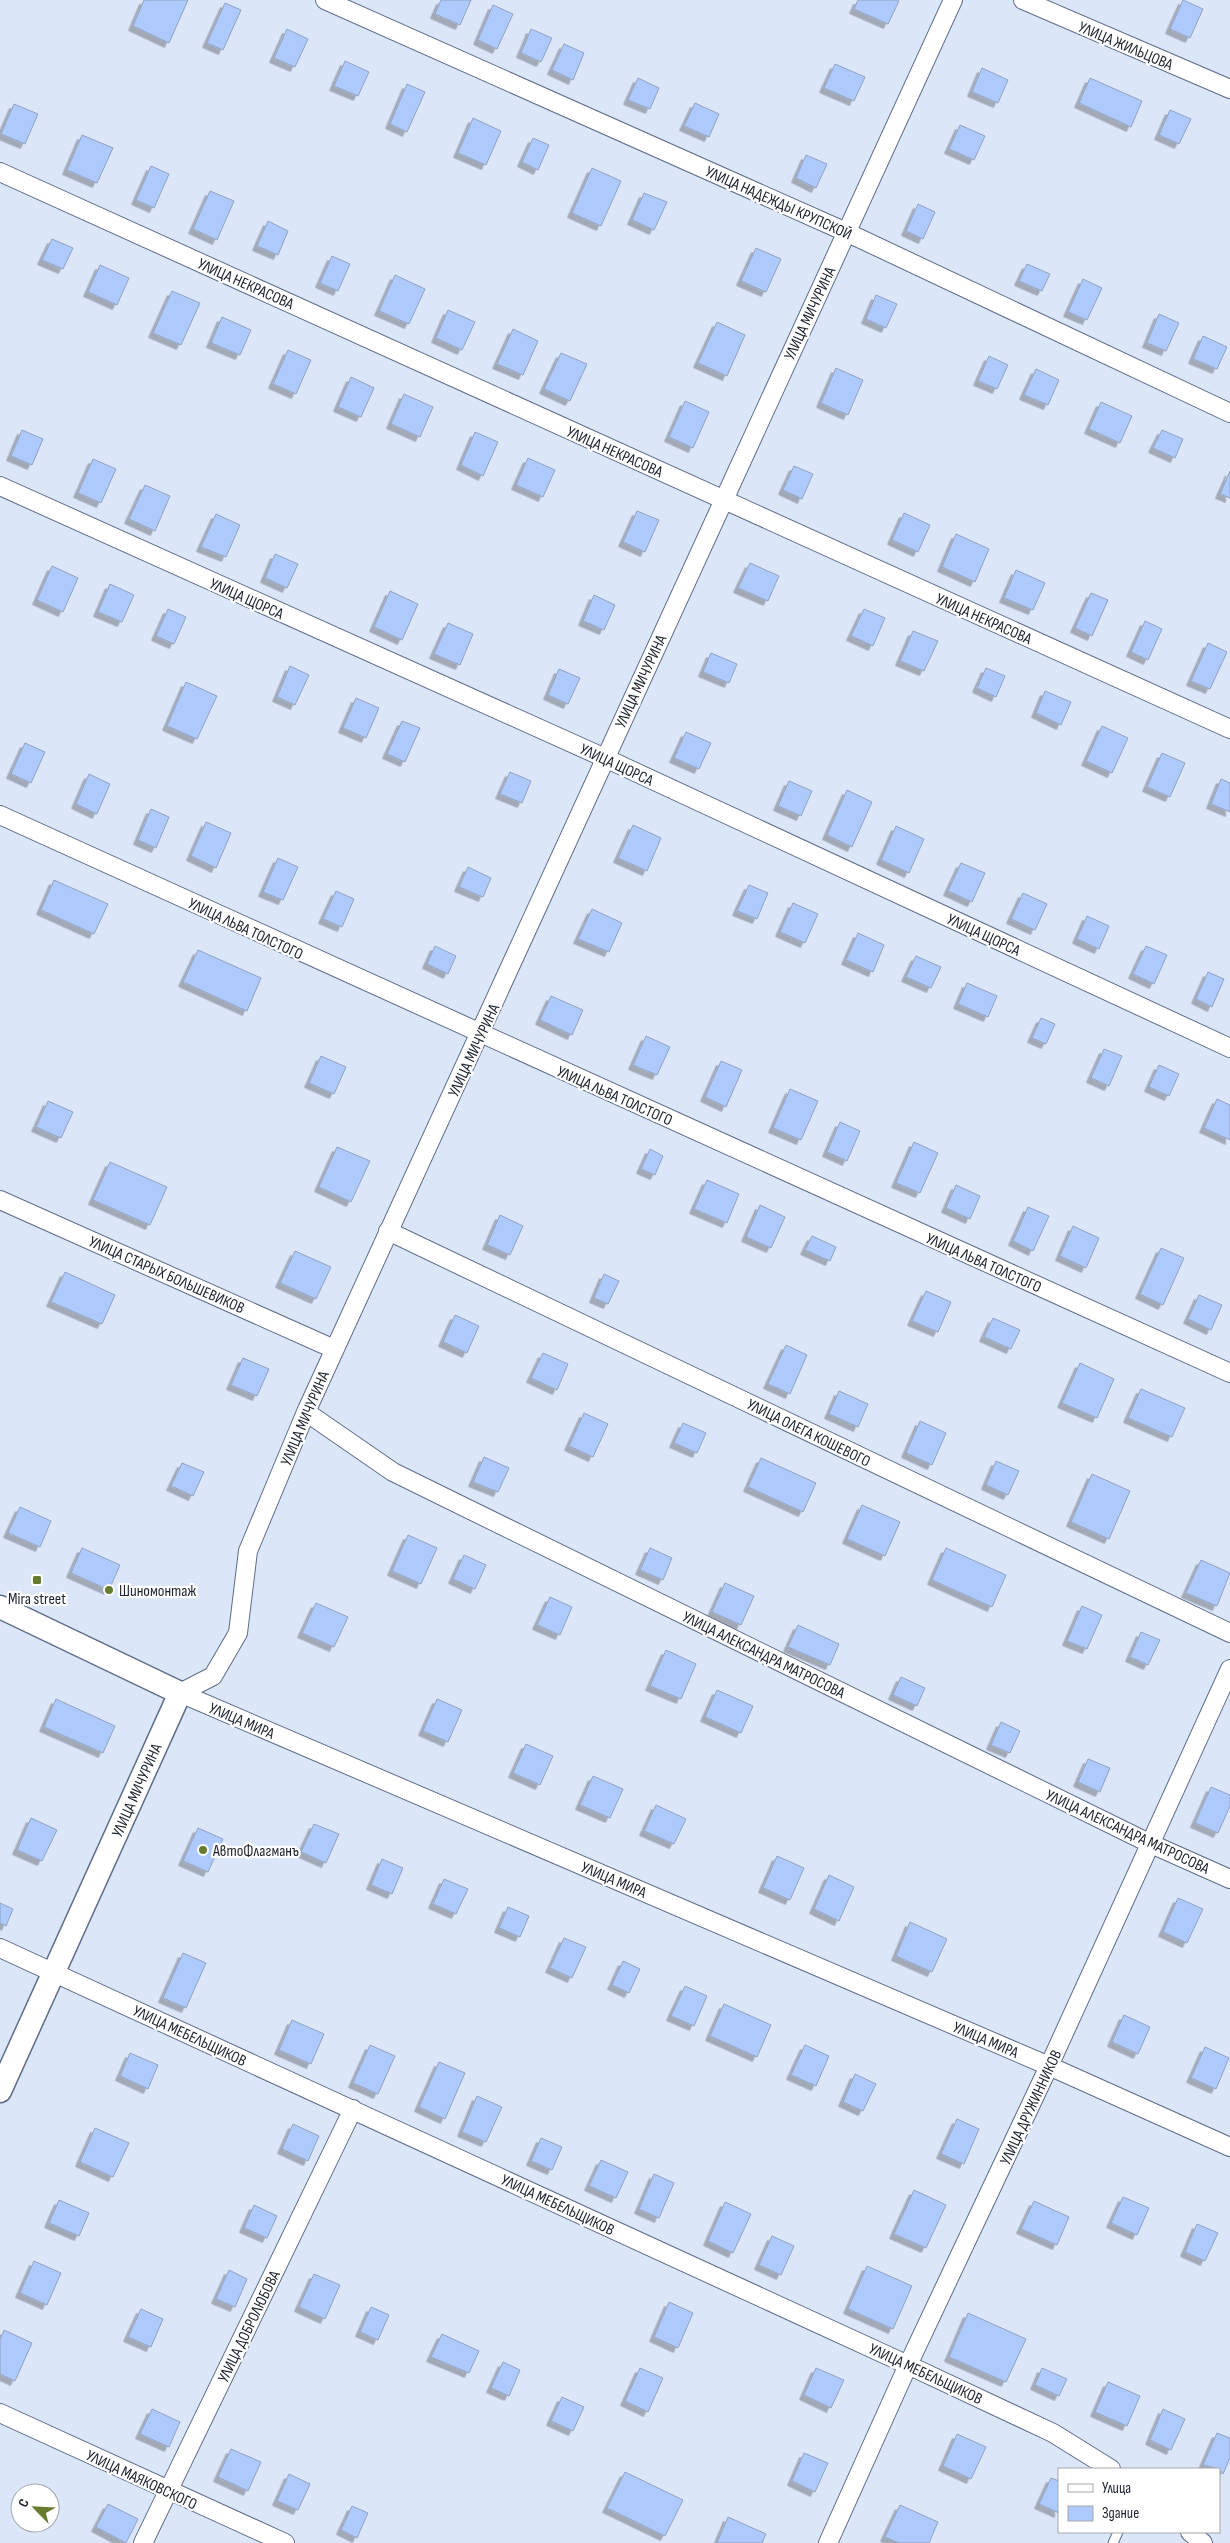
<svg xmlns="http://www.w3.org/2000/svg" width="1230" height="2543" font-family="'Sofia Sans Condensed',sans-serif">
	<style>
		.building { fill: #aec9fb; stroke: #91a1bf; filter: url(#shadow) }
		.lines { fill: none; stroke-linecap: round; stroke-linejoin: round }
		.service-casing { stroke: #5e6d89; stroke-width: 11 }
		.minor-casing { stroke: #5e6d89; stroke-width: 20 }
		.tertiary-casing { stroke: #5e6d89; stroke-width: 25 }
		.service { stroke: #fff; stroke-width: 9 }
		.minor { stroke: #fff; stroke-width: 18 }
		.tertiary { stroke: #fff; stroke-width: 22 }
		.poi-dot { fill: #677c2e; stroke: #fff; stroke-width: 2 }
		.labels { text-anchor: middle; stroke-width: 4.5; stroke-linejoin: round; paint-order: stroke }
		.street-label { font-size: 16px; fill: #1c222e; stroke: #fff }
		.poi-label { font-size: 16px; fill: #1c222e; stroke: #fff; text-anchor: start }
	</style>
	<defs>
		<filter id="shadow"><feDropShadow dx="-4.5" dy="4.5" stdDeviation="0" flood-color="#0004"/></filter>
	</defs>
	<rect width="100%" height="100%" fill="#dce6f9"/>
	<path class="building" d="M144,0H188L169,43L133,26Z
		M441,0H471L460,25L435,14Z
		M858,0H897L899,1L888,24L854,9Z
		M1183,0L1203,9L1190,38L1170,29Z
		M225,3L241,10L223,50L207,43Z
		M493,5L513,14L497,49L478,40Z
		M287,29L308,39L295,67L274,58Z
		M531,29L552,38L541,62L521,53Z
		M564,44L584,53L573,80L552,70Z
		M345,61L369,72L358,96L334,86Z
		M835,64L865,77L854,101L824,88Z
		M982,68L1008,80L998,103L972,92Z
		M638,78L659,88L650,109L628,100Z
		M1090,78L1142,101L1131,127L1079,103Z
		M407,84L425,92L407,132L390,124Z
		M695,103L719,114L709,137L684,126Z
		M14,104L38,114L25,144L1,134Z
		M1170,110L1191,119L1179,144L1159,135Z
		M473,118L501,131L486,165L458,153Z
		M960,125L985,136L974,160L949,149Z
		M82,135L113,148L97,183L67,170Z
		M533,138L549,145L538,170L522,162Z
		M806,155L827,164L816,188L796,178Z
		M151,166L169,174L154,208L136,200Z
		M592,168L621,181L601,226L572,213Z
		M210,191L234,201L217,240L193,229Z
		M644,193L667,202L654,230L632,220Z
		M918,204L935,212L923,239L906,231Z
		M268,221L288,231L278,255L257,246Z
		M52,239L73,248L63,269L42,260Z
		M756,248L781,259L766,292L741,281Z
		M332,256L350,264L338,291L320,283Z
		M1027,264L1050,274L1042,291L1019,281Z
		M100,265L129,278L117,305L88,292Z
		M395,275L425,289L409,324L379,311Z
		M1083,279L1102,288L1087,320L1068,312Z
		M172,291L200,303L181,345L153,333Z
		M876,295L897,304L886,328L866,319Z
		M448,310L475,322L462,350L436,338Z
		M1159,314L1179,323L1166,351L1147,343Z
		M222,317L251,330L240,355L211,343Z
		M717,322L745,335L727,376L698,363Z
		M513,329L538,341L523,375L497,364Z
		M1203,336L1227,347L1217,369L1193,359Z
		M288,350L311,360L296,394L273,384Z
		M561,353L587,364L570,401L544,389Z
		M989,356L1008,365L997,389L978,381Z
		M836,368L863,380L848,415L821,403Z
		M1036,369L1059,380L1048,405L1024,395Z
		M351,377L374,388L361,417L338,407Z
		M404,394L433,407L420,437L391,424Z
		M685,401L709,412L693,448L669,437Z
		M1101,402L1132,416L1120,443L1089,429Z
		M22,430L43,439L32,465L11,456Z
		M1162,430L1183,439L1175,458L1153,448Z
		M475,432L498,442L483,476L461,465Z
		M528,458L555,470L543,497L516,485Z
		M93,459L116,469L101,503L78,493Z
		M794,466L813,474L802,499L783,490Z
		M1230,471V498L1220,494Z
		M145,485L170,496L155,531L129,519Z
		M637,511L659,520L645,552L623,542Z
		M904,513L930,525L918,552L892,540Z
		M216,514L240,525L226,557L201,547Z
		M956,534L989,549L975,582L942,567Z
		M275,554L298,564L287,588L265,578Z
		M750,563L779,576L768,601L738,588Z
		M52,566L78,578L63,612L37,600Z
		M1016,570L1045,583L1033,610L1004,598Z
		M110,584L134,595L122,622L98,612Z
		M390,591L418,604L402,640L374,627Z
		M1091,593L1108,600L1092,636L1075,628Z
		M594,595L615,605L604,630L583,621Z
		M168,609L186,617L174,644L156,636Z
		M864,609L885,618L873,646L851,636Z
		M1145,621L1162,629L1148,660L1131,652Z
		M448,623L473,634L460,665L434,654Z
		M913,631L938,641L924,671L900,661Z
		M1208,643L1227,652L1210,689L1191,681Z
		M711,653L737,664L729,683L703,672Z
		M290,666L309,675L295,705L277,697Z
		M986,668L1005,676L996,697L977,688Z
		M559,669L580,678L568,704L548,695Z
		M186,682L217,696L197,739L167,726Z
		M1045,691L1071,702L1061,725L1036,713Z
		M356,698L379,708L366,738L343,728Z
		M402,721L420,728L405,762L387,754Z
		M1102,726L1128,738L1112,773L1086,761Z
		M686,732L711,743L699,769L674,758Z
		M25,743L45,752L31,783L11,774Z
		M1162,753L1185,763L1170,797L1147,787Z
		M510,772L531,781L522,803L500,794Z
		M89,774L110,784L97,814L76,804Z
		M1221,779L1230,783V812L1211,804Z
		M789,781L812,791L801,816L778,806Z
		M847,790L872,802L852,847L827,835Z
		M151,809L169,817L156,848L138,840Z
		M206,822L231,833L216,868L191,856Z
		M633,825L661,838L647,871L618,858Z
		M896,826L924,839L909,873L881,860Z
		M278,858L298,867L283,900L263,892Z
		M961,863L985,873L972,902L948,891Z
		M468,867L491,878L483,897L459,887Z
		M54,880L108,904L94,934L41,910Z
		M749,885L768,893L757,919L737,911Z
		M336,891L354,899L342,927L323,919Z
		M1023,893L1047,904L1035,930L1011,919Z
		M793,903L818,914L805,943L780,932Z
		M592,909L622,923L609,952L578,939Z
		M1087,916L1109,926L1099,949L1077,939Z
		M858,933L884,945L873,972L846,960Z
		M435,946L456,956L448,974L427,964Z
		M1146,946L1167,955L1154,984L1133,974Z
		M198,950L261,978L247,1011L183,982Z
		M916,956L941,967L931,988L906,977Z
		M1208,972L1224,979L1212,1007L1196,999Z
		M967,983L997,996L988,1017L958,1004Z
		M551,996L583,1010L572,1035L540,1020Z
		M1041,1018L1055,1024L1046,1044L1032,1038Z
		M646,1036L670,1047L657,1075L633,1065Z
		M1104,1049L1122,1056L1109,1086L1091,1078Z
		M321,1056L346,1067L334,1094L309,1083Z
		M721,1061L742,1070L726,1107L705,1097Z
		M1159,1065L1179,1074L1169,1096L1149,1087Z
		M790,1089L818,1101L801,1140L773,1128Z
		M1217,1099L1230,1105V1140L1204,1128Z
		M48,1101L73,1112L61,1138L36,1127Z
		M840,1122L860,1131L847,1161L827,1152Z
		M914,1142L938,1153L920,1193L896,1183Z
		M337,1147L370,1161L351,1202L319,1187Z
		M650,1149L663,1156L655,1175L641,1169Z
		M110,1162L167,1187L150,1225L93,1200Z
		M707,1180L739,1194L727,1223L694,1209Z
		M956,1185L980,1196L970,1219L946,1208Z
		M760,1205L785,1217L771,1248L746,1237Z
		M1028,1207L1049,1216L1033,1251L1013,1241Z
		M500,1215L523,1226L510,1255L487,1245Z
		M1073,1226L1099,1238L1086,1268L1060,1256Z
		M812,1236L836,1247L830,1261L805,1250Z
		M1161,1248L1184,1258L1163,1305L1140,1294Z
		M295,1251L331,1267L316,1299L280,1283Z
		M65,1272L115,1295L102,1324L51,1302Z
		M604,1274L619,1281L608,1304L594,1298Z
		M926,1291L951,1302L938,1332L912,1321Z
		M1199,1295L1222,1305L1211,1330L1188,1319Z
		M455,1315L479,1326L467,1353L443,1342Z
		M993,1318L1020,1330L1011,1349L984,1337Z
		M786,1345L807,1355L790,1394L768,1384Z
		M543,1353L568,1364L557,1390L531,1378Z
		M243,1358L269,1369L257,1396L231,1385Z
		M1080,1363L1114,1379L1097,1418L1062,1403Z
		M1141,1389L1185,1408L1172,1437L1128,1418Z
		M839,1391L868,1404L858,1427L829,1414Z
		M584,1413L608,1424L593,1457L569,1446Z
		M920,1421L946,1433L932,1465L906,1453Z
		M683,1423L706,1433L697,1453L674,1443Z
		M484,1457L509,1468L498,1492L473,1482Z
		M761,1458L816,1483L803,1512L748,1487Z
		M996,1461L1019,1471L1008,1495L986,1485Z
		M182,1463L204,1472L193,1496L171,1486Z
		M1092,1474L1130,1491L1109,1539L1071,1522Z
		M862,1505L900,1522L885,1556L847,1539Z
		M20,1507L51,1521L40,1547L8,1533Z
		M408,1535L437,1548L421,1584L392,1571Z
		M82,1548L120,1565L109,1590L71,1573Z
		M650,1548L672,1558L663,1580L640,1570Z
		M946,1548L1006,1575L992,1607L932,1580Z
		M464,1555L486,1565L475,1589L453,1579Z
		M1201,1560L1230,1573L1217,1606L1186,1593Z
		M725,1583L754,1596L741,1625L712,1612Z
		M550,1597L572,1607L560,1635L537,1625Z
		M316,1603L348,1617L334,1647L302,1633Z
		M1082,1606L1102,1615L1087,1649L1067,1641Z
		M798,1625L839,1644L830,1665L788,1647Z
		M1141,1632L1160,1640L1148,1665L1130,1657Z
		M666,1650L696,1664L681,1699L650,1686Z
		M901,1677L925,1688L917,1706L893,1695Z
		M717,1690L753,1706L741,1733L705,1717Z
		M56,1699L115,1726L103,1753L44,1727Z
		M437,1699L462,1710L448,1742L423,1731Z
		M1001,1722L1020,1731L1010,1753L991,1745Z
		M526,1744L553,1756L540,1785L513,1773Z
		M1088,1759L1110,1768L1100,1792L1078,1782Z
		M593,1776L623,1789L610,1818L580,1805Z
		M1211,1787L1230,1795V1806L1218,1833L1195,1823Z
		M656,1805L686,1819L674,1844L644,1831Z
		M31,1818L57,1830L42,1861L17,1850Z
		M314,1824L339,1834L326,1863L301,1852Z
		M198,1828L223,1839L208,1872L183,1861Z
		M777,1856L804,1868L790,1900L763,1888Z
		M382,1859L403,1868L392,1894L371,1885Z
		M829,1875L854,1887L839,1921L814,1909Z
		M444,1879L468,1889L456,1914L433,1904Z
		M1178,1898L1203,1909L1187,1943L1163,1932Z
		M0,1903L13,1909L6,1926L0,1923Z
		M508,1907L529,1916L520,1937L499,1928Z
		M910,1922L947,1939L932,1972L896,1956Z
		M564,1938L586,1947L572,1978L550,1968Z
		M183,1953L206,1963L186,2008L163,1998Z
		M623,1961L640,1969L629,1993L612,1985Z
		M685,1986L707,1996L694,2026L671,2016Z
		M724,2004L771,2025L757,2057L710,2036Z
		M1124,2015L1150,2027L1138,2054L1112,2042Z
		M292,2020L324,2034L311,2064L279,2050Z
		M370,2045L395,2056L378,2094L353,2083Z
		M805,2045L829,2056L816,2086L791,2075Z
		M1205,2047L1229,2058L1216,2089L1191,2078Z
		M130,2053L158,2065L148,2089L120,2076Z
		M439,2062L465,2073L445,2119L419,2107Z
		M855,2074L876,2084L863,2111L843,2102Z
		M477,2096L502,2107L486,2142L462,2132Z
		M957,2119L979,2129L964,2164L941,2154Z
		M293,2124L319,2136L308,2161L282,2149Z
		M95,2128L129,2143L113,2177L80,2162Z
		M541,2138L562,2147L552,2170L531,2161Z
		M601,2160L628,2172L616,2198L589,2186Z
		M654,2174L674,2183L659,2218L639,2209Z
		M914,2190L946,2205L926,2248L894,2234Z
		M1123,2197L1149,2208L1137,2235L1111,2223Z
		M59,2200L89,2213L79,2236L49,2223Z
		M1034,2201L1069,2217L1057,2245L1021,2229Z
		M725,2202L751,2214L733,2253L708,2241Z
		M254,2205L277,2216L267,2238L244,2228Z
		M1197,2224L1218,2233L1205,2261L1185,2252Z
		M772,2236L794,2246L781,2275L759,2265Z
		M34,2261L61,2273L47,2305L20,2293Z
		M867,2266L912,2286L893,2329L848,2309Z
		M229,2270L247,2279L235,2307L216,2299Z
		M314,2274L340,2285L325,2319L299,2307Z
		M669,2302L693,2313L678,2348L654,2337Z
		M371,2307L389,2315L378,2340L360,2332Z
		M141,2309L163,2319L151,2347L128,2337Z
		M968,2313L1026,2339L1006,2382L949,2357Z
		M4,2330L32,2343L15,2381L0,2374V2340Z
		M442,2334L479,2351L469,2373L431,2357Z
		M503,2362L520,2370L509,2396L491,2388Z
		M640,2368L663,2378L648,2412L625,2401Z
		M816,2368L844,2380L831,2408L804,2395Z
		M1042,2368L1067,2379L1059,2396L1035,2385Z
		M1108,2382L1140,2396L1127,2426L1095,2412Z
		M562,2397L584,2407L573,2431L551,2421Z
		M152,2409L180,2422L169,2447L140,2434Z
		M1163,2409L1185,2419L1171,2450L1150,2440Z
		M1217,2433L1230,2438V2458L1223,2474L1219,2469L1203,2465Z
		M957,2434L986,2447L971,2479L943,2466Z
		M231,2449L261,2462L248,2491L218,2477Z
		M804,2453L828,2463L815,2492L792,2481Z
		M625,2472L683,2500L665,2536L607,2508Z
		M289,2474L310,2484L298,2510L277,2501Z
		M1051,2478L1059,2481V2513L1039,2504Z
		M108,2504L138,2519L126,2543L96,2527Z
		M900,2505L938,2522L929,2543H899L885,2537Z
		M352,2506L368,2513L357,2538L341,2530Z
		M728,2517L766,2534L762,2543H717Z"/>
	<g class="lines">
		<defs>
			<path id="service" d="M1113,2543L1118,2532"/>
			<path id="minor" d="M325,0L846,232L1230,413
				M1023,0L1230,89
				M0,172L1230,729
				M0,486L605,758L1230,1048
				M0,815L1230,1373
				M0,1200L334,1349
				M388,1231L1230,1633
				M306,1412L393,1472L1149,1843L1230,1879
				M180,1693L213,1676L238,1633L248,1551L306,1412L953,0
				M180,1693L1049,2066L1230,2147
				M0,1948L908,2365L1053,2433L1111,2469
				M0,2413L285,2543
				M1190,2532L1203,2543
				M143,2543L353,2109
				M828,2543L908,2365L1049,2066L1230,1669"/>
			<path id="tertiary" d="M0,1607L180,1693L0,2091"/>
		</defs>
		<use href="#service" class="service-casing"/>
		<use href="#minor" class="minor-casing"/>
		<use href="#tertiary" class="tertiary-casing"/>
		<use href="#service" class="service"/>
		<use href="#minor" class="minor"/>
		<use href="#tertiary" class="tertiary"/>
	</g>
	<g class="poi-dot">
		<rect x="32" y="1575" width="10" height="10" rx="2.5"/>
		<circle cx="109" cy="1590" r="5"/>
		<circle cx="203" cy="1850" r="5"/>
	</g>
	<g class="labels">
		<g class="street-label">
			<text transform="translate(1126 45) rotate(23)" y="6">УЛИЦА ЖИЛЬЦОВА</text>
			<text transform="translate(779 202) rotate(24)" y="6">УЛИЦА НАДЕЖДЫ КРУПСКОЙ</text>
			<text transform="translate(246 283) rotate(24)" y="6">УЛИЦА НЕКРАСОВА</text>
			<text transform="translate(809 313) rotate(-65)" y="6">УЛИЦА МИЧУРИНА</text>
			<text transform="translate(615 451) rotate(24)" y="6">УЛИЦА НЕКРАСОВА</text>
			<text transform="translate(247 598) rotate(24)" y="6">УЛИЦА ЩОРСА</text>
			<text transform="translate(984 618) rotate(24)" y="6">УЛИЦА НЕКРАСОВА</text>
			<text transform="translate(640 681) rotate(-65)" y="6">УЛИЦА МИЧУРИНА</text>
			<text transform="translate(617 764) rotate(25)" y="6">УЛИЦА ЩОРСА</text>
			<text transform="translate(246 928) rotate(25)" y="6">УЛИЦА ЛЬВА ТОЛСТОГО</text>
			<text transform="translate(984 934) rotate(25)" y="6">УЛИЦА ЩОРСА</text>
			<text transform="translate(473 1050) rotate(-65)" y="6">УЛИЦА МИЧУРИНА</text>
			<text transform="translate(615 1095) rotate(24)" y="6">УЛИЦА ЛЬВА ТОЛСТОГО</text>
			<text transform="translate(984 1262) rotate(24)" y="6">УЛИЦА ЛЬВА ТОЛСТОГО</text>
			<text transform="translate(167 1274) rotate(24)" y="6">УЛИЦА СТАРЫХ БОЛЬШЕВИКОВ</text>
			<text transform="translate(304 1418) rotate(-67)" y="6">УЛИЦА МИЧУРИНА</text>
			<text transform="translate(809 1432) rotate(26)" y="6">УЛИЦА ОЛЕГА КОШЕВОГО</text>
			<text transform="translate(764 1654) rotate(26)" y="6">УЛИЦА АЛЕКСАНДРА МАТРОСОВА</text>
			<text transform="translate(242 1720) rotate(23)" y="6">УЛИЦА МИРА</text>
			<text transform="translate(136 1790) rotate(-66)" y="6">УЛИЦА МИЧУРИНА</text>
			<text transform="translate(1128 1831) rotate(25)" y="6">УЛИЦА АЛЕКСАНДРА МАТРОСОВА</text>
			<text transform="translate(614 1879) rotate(23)" y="6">УЛИЦА МИРА</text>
			<text transform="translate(190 2035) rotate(25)" y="6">УЛИЦА МЕБЕЛЬЩИКОВ</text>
			<text transform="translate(986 2039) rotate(23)" y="6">УЛИЦА МИРА</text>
			<text transform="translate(1030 2107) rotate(-65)" y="6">УЛИЦА ДРУЖИННИКОВ</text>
			<text transform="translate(558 2204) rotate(25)" y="6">УЛИЦА МЕБЕЛЬЩИКОВ</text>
			<text transform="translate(248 2326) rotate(-64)" y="6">УЛИЦА ДОБРОЛЮБОВА</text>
			<text transform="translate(926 2373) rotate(25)" y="6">УЛИЦА МЕБЕЛЬЩИКОВ</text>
			<text transform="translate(142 2479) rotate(25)" y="6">УЛИЦА МАЯКОВСКОГО</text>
		</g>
		<g class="poi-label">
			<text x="119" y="1596">Шиномонтаж</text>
			<text x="37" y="1604" text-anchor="middle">Mira street</text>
			<text x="213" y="1856">АвтоФлагманъ</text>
		</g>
	</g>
	<rect x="1058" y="2468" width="162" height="65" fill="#ffffff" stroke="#a4a7ab"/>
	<rect x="1068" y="2484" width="25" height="8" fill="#ffffff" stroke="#a4a7ab"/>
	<text x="1102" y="2493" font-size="15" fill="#1c222e">Улица</text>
	<rect x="1068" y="2506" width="25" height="15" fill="#aec9fb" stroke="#a4a7ab"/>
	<text x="1102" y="2518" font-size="15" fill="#1c222e">Здание</text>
	<g transform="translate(35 2508) rotate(294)"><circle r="24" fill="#ffffff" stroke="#a4a7ab"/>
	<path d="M0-4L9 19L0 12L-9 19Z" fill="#677c2e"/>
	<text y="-8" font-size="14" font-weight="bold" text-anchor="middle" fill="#1c222e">С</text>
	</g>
</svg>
